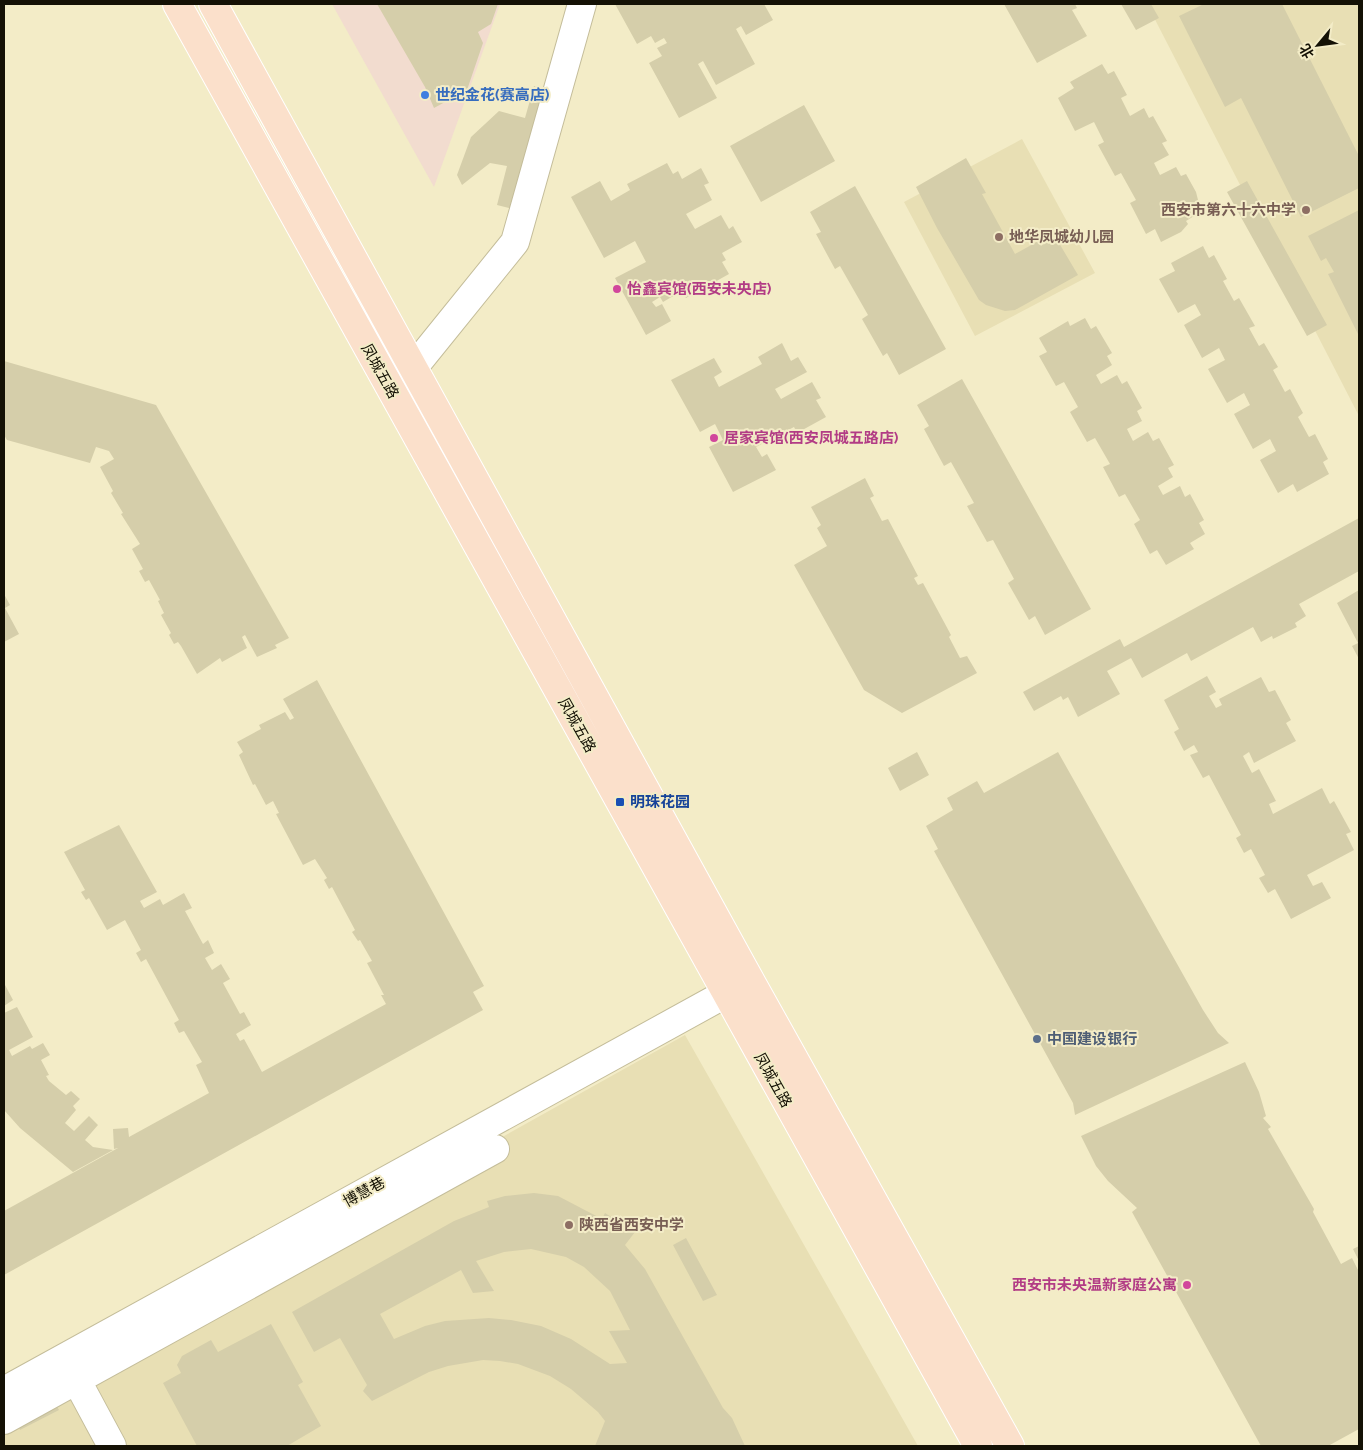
<svg xmlns="http://www.w3.org/2000/svg" width="1363" height="1450" font-family="Raleway,'Noto Sans SC',sans-serif">
	<style>
		.commercial { fill: #f2dccf }
		.built { fill: #e8dfb4 }
		.building { fill: #d5ceaa; fill-rule: evenodd }
		.lines { fill: none; stroke-linecap: round; stroke-linejoin: round }
		.minor-casing { stroke: #c4bd9a; stroke-width: 30 }
		.major-casing { stroke: #fff; stroke-width: 30 }
		.minor { stroke: #fff; stroke-width: 28 }
		.major { stroke: #fbe0cb; stroke-width: 28 }
		.shop-dot { fill: #3f7fe0; stroke: #f3ecc7; stroke-width: 2 }
		.education-dot { fill: #8d6e63; stroke: #f3ecc7; stroke-width: 2 }
		.hotel-dot { fill: #d1479c; stroke: #f3ecc7; stroke-width: 2 }
		.transit-dot { fill: #1a4fb4; stroke: #f3ecc7; stroke-width: 2 }
		.service-dot { fill: #5c6f8a; stroke: #f3ecc7; stroke-width: 2 }
		.labels { text-anchor: middle; stroke-width: 4; stroke-linejoin: round; paint-order: stroke }
		.shop-label { font-size: 15px; font-weight: bold; fill: #366cbe; stroke: #f3ecc7; text-anchor: start }
		.education-label { font-size: 15px; font-weight: bold; fill: #785e54; stroke: #f3ecc7; text-anchor: start }
		.hotel-label { font-size: 15px; font-weight: bold; fill: #b23c85; stroke: #f3ecc7; text-anchor: start }
		.street-label { font-size: 15px; fill: #141105; stroke: #f3ecc7 }
		.transit-label { font-size: 15px; font-weight: bold; fill: #164399; stroke: #f3ecc7; text-anchor: start }
		.service-label { font-size: 15px; font-weight: bold; fill: #4e5e75; stroke: #f3ecc7; text-anchor: start }
	</style>
	<rect width="100%" height="100%" fill="#f3ecc7"/>
	<path class="commercial" d="M332,4H500L434,187Z"/>
	<path class="built" d="M1147,4H1359V416Z
		M1022,139L1095,273L975,336L904,202Z
		M685,1035L918,1446H4V1415Z"/>
	<path class="building" d="M377,4H498L491,24L478,32L483,43L467,90L434,108L425,87Z
		M615,4H764L773,20L746,35L741,26L736,29L755,64L716,85L703,61L698,64L717,98L679,118L649,63L662,56L657,48L667,43L664,38L655,43L651,36L637,44Z
		M1004,4H1075L1077,8L1072,10L1087,36L1037,63Z
		M1121,4H1151L1159,18L1136,30Z
		M1204,4H1282L1359,156V188L1301,217L1241,98L1225,107L1179,16Z
		M1102,64L1108,74L1114,71L1127,95L1121,98L1130,116L1144,108L1149,118L1153,116L1167,141L1162,143L1169,155L1154,163L1160,175L1176,167L1181,176L1186,174L1196,192L1198,200L1195,202L1198,208L1194,216L1186,221L1188,224L1181,232L1161,242L1155,229L1146,234L1130,203L1136,200L1121,173L1115,176L1098,145L1104,142L1094,122L1075,131L1058,98L1074,88L1070,82Z
		M534,86L544,89L513,209L497,205L507,166L490,163L462,185L457,175L471,137L499,111L525,118Z
		M804,105L835,161L761,202L730,146Z
		M966,158L986,193L982,194L1015,254L1053,233L1078,275L1015,310L1005,311L986,305L979,300L937,228L916,187Z
		M667,163L673,174L678,171L682,179L701,168L709,183L704,185L712,200L686,214L695,229L721,215L729,229L733,226L742,242L722,253L726,260L722,262L729,274L686,298L682,291L663,302L660,297L652,302L656,307L662,304L671,321L646,335L615,278L646,262L635,241L604,258L571,197L600,181L611,201L630,190L627,184Z
		M1247,181L1327,325L1307,336L1227,192Z
		M855,186L946,349L899,375L887,353L883,356L862,319L868,315L840,266L835,269L816,234L821,232L810,212Z
		M1359,210V336L1328,274L1334,272L1326,258L1321,261L1308,236Z
		M1203,246L1209,258L1214,255L1227,279L1223,281L1234,301L1239,298L1255,326L1249,328L1259,346L1264,343L1278,367L1273,370L1285,392L1290,389L1303,413L1298,417L1309,437L1315,434L1328,459L1323,462L1329,474L1297,492L1293,484L1278,493L1260,460L1276,451L1270,439L1253,449L1234,414L1250,405L1244,393L1227,403L1208,369L1225,360L1219,348L1202,358L1184,325L1201,315L1195,304L1178,313L1159,279L1175,271L1171,263Z
		M1085,318L1091,329L1096,326L1112,353L1107,356L1112,365L1096,375L1101,384L1117,375L1122,384L1127,381L1142,408L1137,411L1142,421L1127,429L1133,441L1148,432L1153,441L1159,438L1174,465L1168,468L1173,477L1158,486L1163,495L1180,486L1185,497L1190,494L1204,520L1199,523L1205,534L1190,543L1194,549L1166,565L1157,550L1150,554L1134,524L1140,520L1125,494L1119,497L1103,467L1110,464L1095,438L1087,442L1070,412L1078,407L1064,382L1056,386L1039,356L1047,352L1039,338L1068,321L1070,326Z
		M782,343L791,361L798,357L807,372L775,389L781,399L812,382L821,398L816,400L826,417L797,433L794,427L756,447L762,457L767,454L776,470L733,492L709,447L723,440L715,424L700,432L671,380L714,358L722,372L714,377L719,387L762,364L758,357Z
		M4,361L156,405L289,638L275,645L277,648L257,657L245,635L242,637L247,648L222,662L220,658L197,674L181,646L178,642L174,644L169,635L171,633L161,615L164,613L158,601L160,600L149,580L145,582L139,571L143,569L132,549L140,544L121,514L123,513L111,493L113,491L100,467L114,459L109,451L96,447L90,463L7,440L4,435Z
		M962,379L1091,609L1045,635L1035,616L1029,620L1008,583L1014,579L993,540L987,542L967,506L974,503L951,462L944,466L924,429L929,426L917,405Z
		M865,478L874,496L870,498L882,521L888,519L918,576L914,578L918,585L923,583L951,635L949,637L960,658L967,656L977,673L902,713L864,690L794,565L827,546L817,528L821,525L811,507Z
		M1359,518V571L1299,604L1306,616L1295,623L1297,627L1273,639L1272,636L1261,642L1253,627L1191,661L1187,653L1142,678L1131,658L1107,671L1120,694L1078,717L1068,697L1063,700L1061,696L1034,711L1023,692L1120,639L1124,647Z
		M1359,590V659L1352,646L1358,643L1337,603Z
		M4,594L10,605L5,608L19,634L4,642Z
		M1207,676L1216,692L1209,696L1216,708L1222,705L1219,699L1261,677L1269,692L1275,690L1291,720L1286,723L1296,741L1254,763L1249,752L1243,756L1252,773L1259,769L1276,801L1269,804L1273,814L1322,788L1330,804L1334,801L1351,832L1346,834L1354,850L1307,875L1313,886L1322,882L1331,898L1291,919L1275,889L1268,893L1259,878L1265,875L1251,849L1244,853L1236,838L1241,835L1209,775L1203,778L1190,755L1198,752L1194,745L1184,751L1174,732L1179,729L1164,700Z
		M317,680L484,986L473,992L483,1010L4,1275V1211L118,1148L114,1149L113,1129L128,1128L129,1137L209,1093L196,1065L202,1062L184,1031L179,1033L174,1023L179,1020L146,959L141,962L136,953L141,950L125,920L107,930L89,898L86,900L81,892L85,890L64,852L119,825L157,892L140,901L144,908L160,899L163,905L184,893L192,908L185,911L203,944L208,940L214,953L205,958L212,970L221,964L230,979L223,983L240,1014L244,1012L251,1025L236,1034L240,1041L244,1039L262,1072L386,1004L381,995H384L367,963L372,961L360,940L358,941L352,932L355,930L332,887L329,889L324,880L327,878L315,859L303,865L276,814L279,813L273,801L266,805L255,784L253,785L239,755L243,752L237,742L261,729L259,725L285,712L290,720L294,718L283,699Z
		M917,752L929,775L900,791L888,768Z
		M1058,752L1203,1010L1218,1033L1229,1043L1075,1115L1073,1103L934,851L938,849L926,826L953,810L947,798L977,781L984,793Z
		M4,983L13,1000L4,1006Z
		M17,1007L33,1037L9,1050L12,1056L30,1046L32,1049L43,1043L50,1055L41,1060L49,1075L46,1076L49,1081L66,1095L71,1091L80,1099L73,1106L76,1110L65,1123L74,1131L89,1116L98,1125L85,1140L93,1147L113,1150L73,1172L20,1128L4,1110V1013Z
		M1245,1062L1259,1092L1266,1116L1263,1118L1271,1127L1268,1129L1314,1209L1313,1212L1341,1264L1352,1258L1359,1272V1429L1328,1446H1261L1132,1212L1137,1208L1108,1181L1096,1166L1081,1136Z
		M534,1193L558,1196L602,1219L605,1213L635,1232L625,1245L645,1269L723,1408L732,1418L745,1446H595L605,1421L598,1412L571,1389L550,1376L518,1364L500,1361L483,1360L448,1366L429,1372L372,1401L363,1391L367,1385L340,1338L314,1352L292,1312L454,1221L489,1207L487,1201L505,1196ZM531,1249L566,1257L584,1267L610,1291L630,1330L609,1331L627,1363L610,1364L571,1339L541,1326L511,1320L489,1318L445,1321L425,1326L394,1339L380,1314L461,1270L473,1293L494,1291L476,1261L504,1252Z
		M686,1238L717,1295L703,1301L673,1245Z
		M1359,1246V1261L1353,1249Z
		M271,1324L303,1382L298,1385L321,1426L287,1446H197L163,1383L181,1373L177,1365L182,1356L211,1340L218,1352Z
		M54,1401L59,1410L20,1430L16,1422Z"/>
	<g class="lines">
		<defs>
			<path id="minor" d="M414,367L515,242L582,4
				M76,1379L112,1446
				M4,1391L725,994
				M4,1420L495,1149"/>
			<path id="major" d="M177,4L978,1446
				M213,4L746,973L1010,1446"/>
		</defs>
		<use href="#minor" class="minor-casing"/>
		<use href="#major" class="major-casing"/>
		<use href="#minor" class="minor"/>
		<use href="#major" class="major"/>
	</g>
	<circle class="shop-dot" cx="425" cy="95" r="5"/>
	<g class="education-dot">
		<circle cx="1306" cy="210" r="5"/>
		<circle cx="999" cy="237" r="5"/>
		<circle cx="569" cy="1225" r="5"/>
	</g>
	<g class="hotel-dot">
		<circle cx="617" cy="289" r="5"/>
		<circle cx="714" cy="438" r="5"/>
		<circle cx="1187" cy="1285" r="5"/>
	</g>
	<rect class="transit-dot" x="615" y="797" width="10" height="10" rx="2.5"/>
	<circle class="service-dot" cx="1037" cy="1039" r="5"/>
	<g class="labels">
		<g class="shop-label">
			<text x="435" y="100">世纪金花(赛高店)</text>
		</g>
		<g class="education-label">
			<text x="1296" y="215" text-anchor="end">西安市第六十六中学</text>
			<text x="1009" y="242">地华凤城幼儿园</text>
			<text x="579" y="1230">陕西省西安中学</text>
		</g>
		<g class="hotel-label">
			<text x="627" y="294">怡鑫宾馆(西安未央店)</text>
			<text x="724" y="443">居家宾馆(西安凤城五路店)</text>
			<text x="1177" y="1290" text-anchor="end">西安市未央温新家庭公寓</text>
		</g>
		<g class="street-label">
			<text transform="translate(380 371) rotate(61)" y="5">凤城五路</text>
			<text transform="translate(577 725) rotate(61)" y="5">凤城五路</text>
			<text transform="translate(773 1080) rotate(61)" y="5">凤城五路</text>
			<text transform="translate(364 1192) rotate(-29)" y="5">博慧巷</text>
		</g>
		<g class="transit-label">
			<text x="630" y="807">明珠花园</text>
		</g>
		<g class="service-label">
			<text x="1047" y="1044">中国建设银行</text>
		</g>
	</g>
	<rect width="1363" height="1450" fill="none" stroke="#141105" stroke-width="10"/>
	<g transform="translate(1318 45) rotate(241)" stroke="#f3ecc7" stroke-width="4" paint-order="stroke">
	<path d="M0-4L9 19L0 12L-9 19Z" fill="#141105"/>
	<text y="-8" font-size="14" font-weight="bold" text-anchor="middle" fill="#141105">北</text>
	</g>
</svg>
